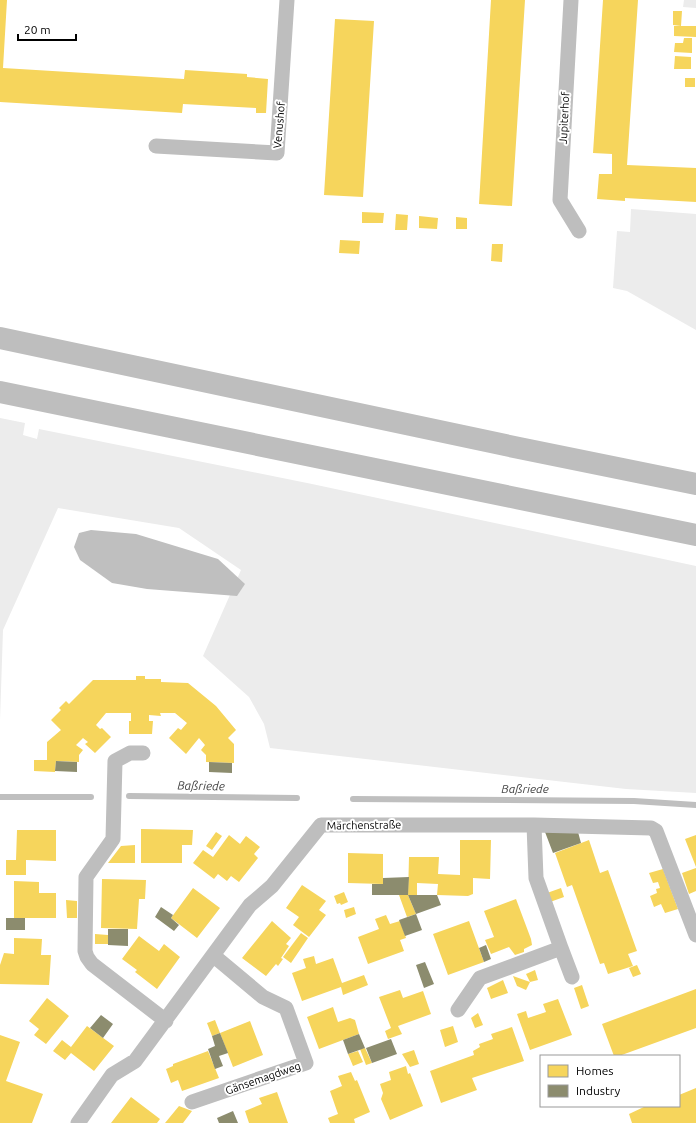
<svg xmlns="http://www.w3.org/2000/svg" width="696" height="1123" font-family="Ubuntu,sans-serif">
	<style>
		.green { fill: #ececec }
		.water { fill: #bfbfbf }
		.homes { fill: #f6d55c }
		.industry { fill: #8c8c6e }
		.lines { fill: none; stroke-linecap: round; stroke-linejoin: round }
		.stream { stroke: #bfbfbf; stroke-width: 6 }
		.minor { stroke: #bebebe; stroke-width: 15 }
		.motorway { stroke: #bebebe; stroke-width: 22 }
		.labels { text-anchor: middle; stroke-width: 4; stroke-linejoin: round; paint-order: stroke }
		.street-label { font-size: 11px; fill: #000; stroke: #fff }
		.water-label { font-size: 12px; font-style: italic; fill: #444; stroke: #fff }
	</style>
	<rect width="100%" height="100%" fill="#fff"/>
	<path class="green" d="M684,0H696V8L683,7Z
		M631,209L696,214V330L627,291L613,288L617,231L630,232Z
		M0,418L25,423L23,435L37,439L39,429L312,484L696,566V793L626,789L270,748L264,724L249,697L203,656L241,570L179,528L58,508L3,630L0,720Z"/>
	<path class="water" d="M91,530L136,534L218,559L245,584L237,596L147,589L112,583L80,560L74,547L79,533Z"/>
	<path class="homes" d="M0,0H7L3,68L184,79L185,70L247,74V77L268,79L266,113H256V108L183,104L182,113L0,102Z
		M491,0H525L512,206L479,204Z
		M603,0H638L627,165L696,168V202L625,198V201L597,199L599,174H612V154L593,153Z
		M673,11H682L681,26L673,25Z
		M335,19L374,21L363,197L324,195Z
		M674,26H696V37L674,36Z
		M684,38H692V53L674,52L675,43H683Z
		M675,56L691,57V69H674Z
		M685,78H695V87H685Z
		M362,212L384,213L383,223H362Z
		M396,214L408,215L407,230H395Z
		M419,216L438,218L437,229L419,228Z
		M456,217L467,218V229H456Z
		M340,240L360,241L359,254L339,253Z
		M492,244H503L502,262L491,261Z
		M136,676H145V679H161V682L188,683L216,706L236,730L228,738L234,744V763L206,762V755L201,750L205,745L199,738L186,754L169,738L178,728L181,730L187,723L175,713H160L161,716L149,715V721H153L152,734H129V721H131V713H106L96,725L100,729L102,728L111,737L95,753L85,744L88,742L83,738L76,745L83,750L79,755V762L56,761L55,772L34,771V760H47V742L61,730L51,720L61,710L59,708L66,701L69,704L93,680H136Z
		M141,829L193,830L192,845H182V863H141Z
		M17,830H56V861L26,860V875H6V860H16Z
		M216,832L222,836L212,850L206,846Z
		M229,835L240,844L246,836L260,847L254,854L258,858L239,882L231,876L227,881L218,874L214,879L193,863L203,850L213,857Z
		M696,835V867L685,839Z
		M460,840H491L490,879L473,878V894L468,896L437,895L438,884L417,883V895H408L416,914L407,917L399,895H408L409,857H439L438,874L460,875Z
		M589,840L600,873L608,870L637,951L628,954L633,966L608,974L604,963L600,964L572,885L567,887L555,853Z
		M135,845V863H108L121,846Z
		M348,853L383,854V884L348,883Z
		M696,868V891L689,894L682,873Z
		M663,869L678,909L665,913L661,904L654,907L650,896L657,893L656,889L660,888L658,882L653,883L649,873Z
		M102,879L146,880L145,899H139L137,929L101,928Z
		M14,881L39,882V893H56V918H14Z
		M302,885L326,901L319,910L326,915L309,937L293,925L299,917L286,908Z
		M193,888L220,908L197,938L171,918Z
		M561,888L564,897L550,902L547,893Z
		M344,892L348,902L341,905L340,903L337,904L334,896Z
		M516,899L531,939L532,945L524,949V952L515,955L509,947L491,954L485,940L494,937L484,911Z
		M66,900L77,901V918H67Z
		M354,907L356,914L346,918L344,910Z
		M386,915L390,924L400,921L406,938L400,940L404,951L368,964L358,937L379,929L375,919Z
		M272,921L291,938L286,944L289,946L281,958L283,959L278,966L276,964L266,976L242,958Z
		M469,921L484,962L448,975L433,934Z
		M301,933L308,938L291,963L283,957Z
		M95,934L108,935V944H95Z
		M139,936L159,951L164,944L180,957L157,989L135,972L137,970L122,959Z
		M14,938L42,939L41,955H51L49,985L0,984V965L4,953L14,954Z
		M314,956L316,964L333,958L342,983L364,975L368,985L343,995L341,987L302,1001L292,973L306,968L303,959Z
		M637,965L641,974L633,977L629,968Z
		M535,970L538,980L530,982L526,990L517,986L513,976L530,982L526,974Z
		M503,980L508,993L491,999L487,988Z
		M582,985L589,1006L581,1009L574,988Z
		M696,989V1028L619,1056H614L602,1024Z
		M400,990L403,998L423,991L431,1014L398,1026L402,1034L388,1039L385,1031L391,1028L379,997Z
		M47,998L69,1016L46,1044L34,1035L39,1029L29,1021Z
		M558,999L572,1035L530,1050L517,1014L526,1011L528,1018L546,1012L543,1004Z
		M333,1007L338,1022L350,1018L355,1020L359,1034L319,1049L307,1017Z
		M478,1013L483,1025L475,1028L471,1018Z
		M215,1020L220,1033L212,1036L207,1023Z
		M250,1021L263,1055L233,1067L220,1033Z
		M87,1026L114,1046L94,1071L71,1053L65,1060L53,1051L62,1040L71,1047Z
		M453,1026L458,1042L445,1047L440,1030Z
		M512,1027L524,1061L472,1078L477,1090L441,1103L430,1071L474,1055L473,1051L480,1047L479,1044L493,1039L491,1034Z
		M0,1035L20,1042L6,1081L43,1094L32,1123H0Z
		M365,1048L372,1063L366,1065L360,1049Z
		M414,1050L419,1064L410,1067L402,1054Z
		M208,1051L219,1078L182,1091L178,1080L171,1083L166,1069L173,1066V1064Z
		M358,1051L363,1062L353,1066L348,1054Z
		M406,1066L408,1074L410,1073L423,1106L390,1120L381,1099L383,1093L380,1084L391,1080L389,1072Z
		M351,1072L355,1081L357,1080L370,1112L354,1119L355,1123H330L328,1118L338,1114L330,1091L342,1086L338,1076Z
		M696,1088V1123H632L629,1114L646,1106H679V1095Z
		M277,1092L288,1123H249L245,1111L262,1104L259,1098Z
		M131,1097L160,1119L157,1123H111Z
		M179,1106L192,1111L183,1123H165Z"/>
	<path class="industry" d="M56,761L77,762V772L55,771Z
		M209,762L232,763V773L209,772Z
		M545,832H578L581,843L553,853Z
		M409,877L408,895H372V884H383V878Z
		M408,895H437L441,905L416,914L422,930L405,936L399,920L416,914Z
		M161,907L173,915L171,918L179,925L174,931L155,917Z
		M6,918H25V930H6Z
		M108,929H128V946L108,945Z
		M486,945L491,959L484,962L479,948Z
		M425,962L434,984L424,988L416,965Z
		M101,1015L113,1024L103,1038L90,1028Z
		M220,1033L228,1053L219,1056L223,1066L215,1069L208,1049L215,1046L212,1036Z
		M359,1034L365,1048L348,1054L343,1040Z
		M391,1039L397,1054L372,1063L366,1048Z
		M233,1111L238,1123H219L217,1118Z"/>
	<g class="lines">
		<path class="stream" d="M129,796L297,798
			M0,797H91
			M353,799L634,801L696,805"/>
		<path class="minor" d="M571,0L560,200L579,231
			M156,146L277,153L287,0
			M143,753H130L115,761L113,839L86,877L85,951L87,957L92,964L166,1021
			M561,948L572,977
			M458,1010L480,978L561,948L536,878L534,825
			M192,1102L306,1063L286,1008L263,997L214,956
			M78,1123L112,1075L135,1061L250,905L272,886L321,825H534L651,828L656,831L696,935"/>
		<path class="motorway" d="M0,338L519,448L696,484
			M0,392L696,535"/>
	</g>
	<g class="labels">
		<g class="street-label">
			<text transform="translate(564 118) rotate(-87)" y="4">Jupiterhof</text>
			<text transform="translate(279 125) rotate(-85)" y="4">Venushof</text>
			<text transform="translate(364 825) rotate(-1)" y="4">Märchenstraße</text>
			<text transform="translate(263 1078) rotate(-19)" y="4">Gänsemagdweg</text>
		</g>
		<g class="water-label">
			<text transform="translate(201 786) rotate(1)" y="4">Baßriede</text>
			<text x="525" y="793">Baßriede</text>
		</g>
	</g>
	<rect x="540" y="1055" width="140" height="52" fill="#ffffff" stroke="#999999"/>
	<rect x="548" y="1065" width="20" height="12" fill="#f6d55c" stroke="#999999"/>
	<text x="576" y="1075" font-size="12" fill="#000000">Homes</text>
	<rect x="548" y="1085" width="20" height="12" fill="#8c8c6e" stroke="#999999"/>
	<text x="576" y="1095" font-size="12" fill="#000000">Industry</text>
	<path d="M18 34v6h58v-6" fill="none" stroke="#000000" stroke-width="2"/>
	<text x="24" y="34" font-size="12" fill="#000000" stroke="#ffffff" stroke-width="3" paint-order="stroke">20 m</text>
</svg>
